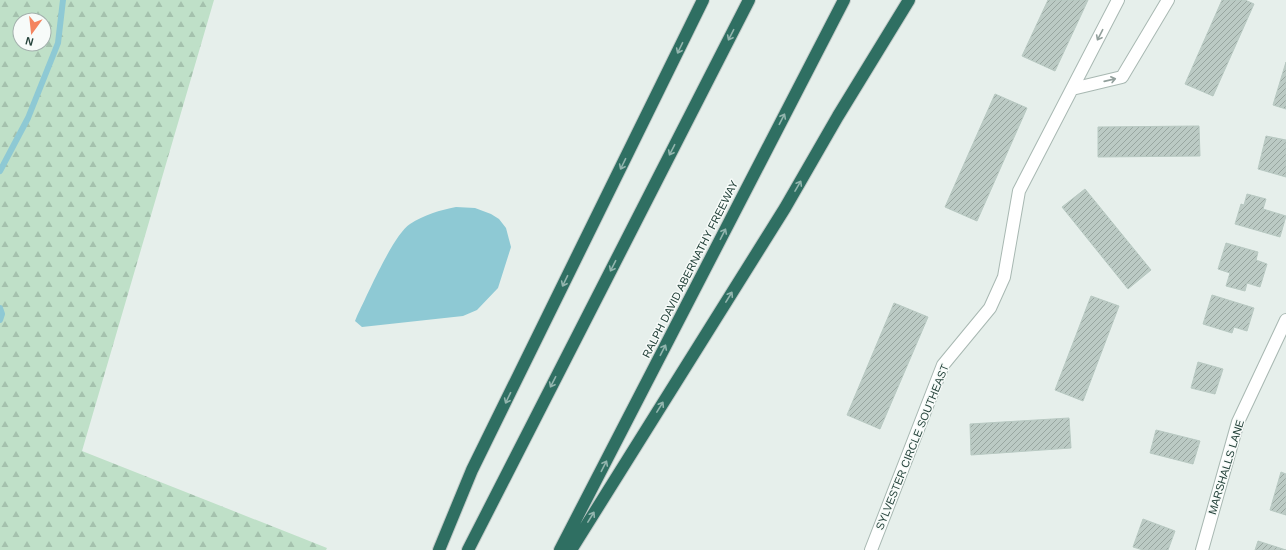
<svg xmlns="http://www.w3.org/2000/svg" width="1286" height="550" font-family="Arial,sans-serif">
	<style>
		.forest { fill: url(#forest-firs); fill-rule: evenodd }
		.water { fill: #8ec9d4 }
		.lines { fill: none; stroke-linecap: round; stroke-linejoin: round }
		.stream { stroke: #8ec9d4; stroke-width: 6 }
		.building { fill: url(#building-hatch); stroke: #b8c9c2 }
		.minor-casing { stroke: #a8b8b2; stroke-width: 14 }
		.highway-casing { stroke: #c2cac8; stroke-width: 14 }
		.minor { stroke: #fff; stroke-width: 12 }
		.highway { stroke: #2f6f62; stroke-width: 12 }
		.oneway { stroke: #93b5ae }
		.oneway2 { stroke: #92a09c }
		.labels { text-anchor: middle; stroke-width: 3; stroke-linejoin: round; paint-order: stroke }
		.street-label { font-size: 11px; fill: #24423a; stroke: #f7fbf9 }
	</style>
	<defs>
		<pattern id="forest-firs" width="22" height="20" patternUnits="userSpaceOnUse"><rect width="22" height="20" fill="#bfe0c8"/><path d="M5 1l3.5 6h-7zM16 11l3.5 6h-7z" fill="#a4c1ad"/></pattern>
		<pattern id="building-hatch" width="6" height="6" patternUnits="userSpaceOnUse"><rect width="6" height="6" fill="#bbcac4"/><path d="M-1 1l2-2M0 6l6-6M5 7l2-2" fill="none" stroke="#98a6a0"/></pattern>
	</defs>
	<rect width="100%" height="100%" fill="#e6efeb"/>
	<path class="forest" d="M0,0H214L82,451L327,548L326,550H0ZM20,20H44V44H20Z"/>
	<path class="water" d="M456,207L475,208L491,214L499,219L506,228L511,247L498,288L477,310L463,316L362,327L355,321L357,316C367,296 393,235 410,224C424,215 440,210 456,207Z"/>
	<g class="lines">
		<path class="stream" d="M0,171L28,118L58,43L63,0
			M0,308L2,314L0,320"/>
	</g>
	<path class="building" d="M1048,0H1088L1055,71L1022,56Z
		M1222,0H1245L1254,4L1213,96L1185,84Z
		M1286,62V109L1273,105Z
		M995,94L1027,108L977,221L945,207Z
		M1199,126L1200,156L1098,157V127Z
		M1266,136L1286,140V177L1258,169Z
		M1085,189L1151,270L1128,289L1062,207Z
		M1247,194L1266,199L1263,209L1286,216L1280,237L1235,224L1241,204L1244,205Z
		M1226,243L1258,252L1256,260L1267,264L1260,287L1247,283L1245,291L1226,286L1230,273L1218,269Z
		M1212,295L1254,308L1247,331L1234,327L1232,333L1203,324Z
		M1091,296L1119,306L1083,401L1055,390Z
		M894,303L928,317L880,429L847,415Z
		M1198,362L1223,369L1215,394L1191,388Z
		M1069,418L1071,448L971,455L970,424Z
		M1156,430L1200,441L1193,464L1150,453Z
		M1281,472L1286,474V515L1270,510Z
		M1143,519L1175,531L1168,550H1143L1133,547Z
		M1258,541L1286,550H1255Z"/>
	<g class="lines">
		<defs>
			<path id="minor" d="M1072,89L1122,77L1168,0
				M871,550L943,365L990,308L1004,277L1019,191L1118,0
				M1202,550L1238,422L1286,320"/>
			<path id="highway" d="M439,550L472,470L703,0
				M468,550L749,0
				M560,550L844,0
				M571,550L785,208L838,116L909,0"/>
		</defs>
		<use href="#minor" class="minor-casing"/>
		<use href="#highway" class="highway-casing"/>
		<use href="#minor" class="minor"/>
		<use href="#highway" class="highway"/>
	</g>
	<defs><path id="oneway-shaft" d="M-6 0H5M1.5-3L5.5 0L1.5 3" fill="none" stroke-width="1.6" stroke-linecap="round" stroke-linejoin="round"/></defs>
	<g class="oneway">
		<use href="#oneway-shaft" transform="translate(731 35) rotate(117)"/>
		<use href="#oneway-shaft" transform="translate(680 48) rotate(116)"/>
		<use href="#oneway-shaft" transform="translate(782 119) rotate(-63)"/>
		<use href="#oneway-shaft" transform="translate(672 150) rotate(117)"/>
		<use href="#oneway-shaft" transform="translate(623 164) rotate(116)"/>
		<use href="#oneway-shaft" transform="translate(798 186) rotate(-60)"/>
		<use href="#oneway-shaft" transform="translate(723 234) rotate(-63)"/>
		<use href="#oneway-shaft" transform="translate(613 266) rotate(117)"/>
		<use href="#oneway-shaft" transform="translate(565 281) rotate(116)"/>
		<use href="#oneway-shaft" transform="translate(729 297) rotate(-58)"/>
		<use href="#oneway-shaft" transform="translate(663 350) rotate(-63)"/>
		<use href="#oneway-shaft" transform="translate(553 382) rotate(117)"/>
		<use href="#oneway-shaft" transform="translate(508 398) rotate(116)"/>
		<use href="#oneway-shaft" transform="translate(660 407) rotate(-58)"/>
		<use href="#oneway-shaft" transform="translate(604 466) rotate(-63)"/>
		<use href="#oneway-shaft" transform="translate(591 517) rotate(-58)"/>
	</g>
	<g class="oneway2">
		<use href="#oneway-shaft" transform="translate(1100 35) rotate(117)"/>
		<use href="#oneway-shaft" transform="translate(1110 80) rotate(-13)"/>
	</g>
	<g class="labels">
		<g class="street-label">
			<text transform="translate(690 269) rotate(-63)" y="4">RALPH DAVID ABERNATHY FREEWAY</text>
			<text transform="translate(912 447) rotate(-68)" y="4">SYLVESTER CIRCLE SOUTHEAST</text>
			<text transform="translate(1226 467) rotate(-73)" y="4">MARSHALLS LANE</text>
		</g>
	</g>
	<g transform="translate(32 32) rotate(195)"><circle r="19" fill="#f7fbf9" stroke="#a3b1ad"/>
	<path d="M0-3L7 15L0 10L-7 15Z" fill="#f4845f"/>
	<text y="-6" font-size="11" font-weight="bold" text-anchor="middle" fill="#24423a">N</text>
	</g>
</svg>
